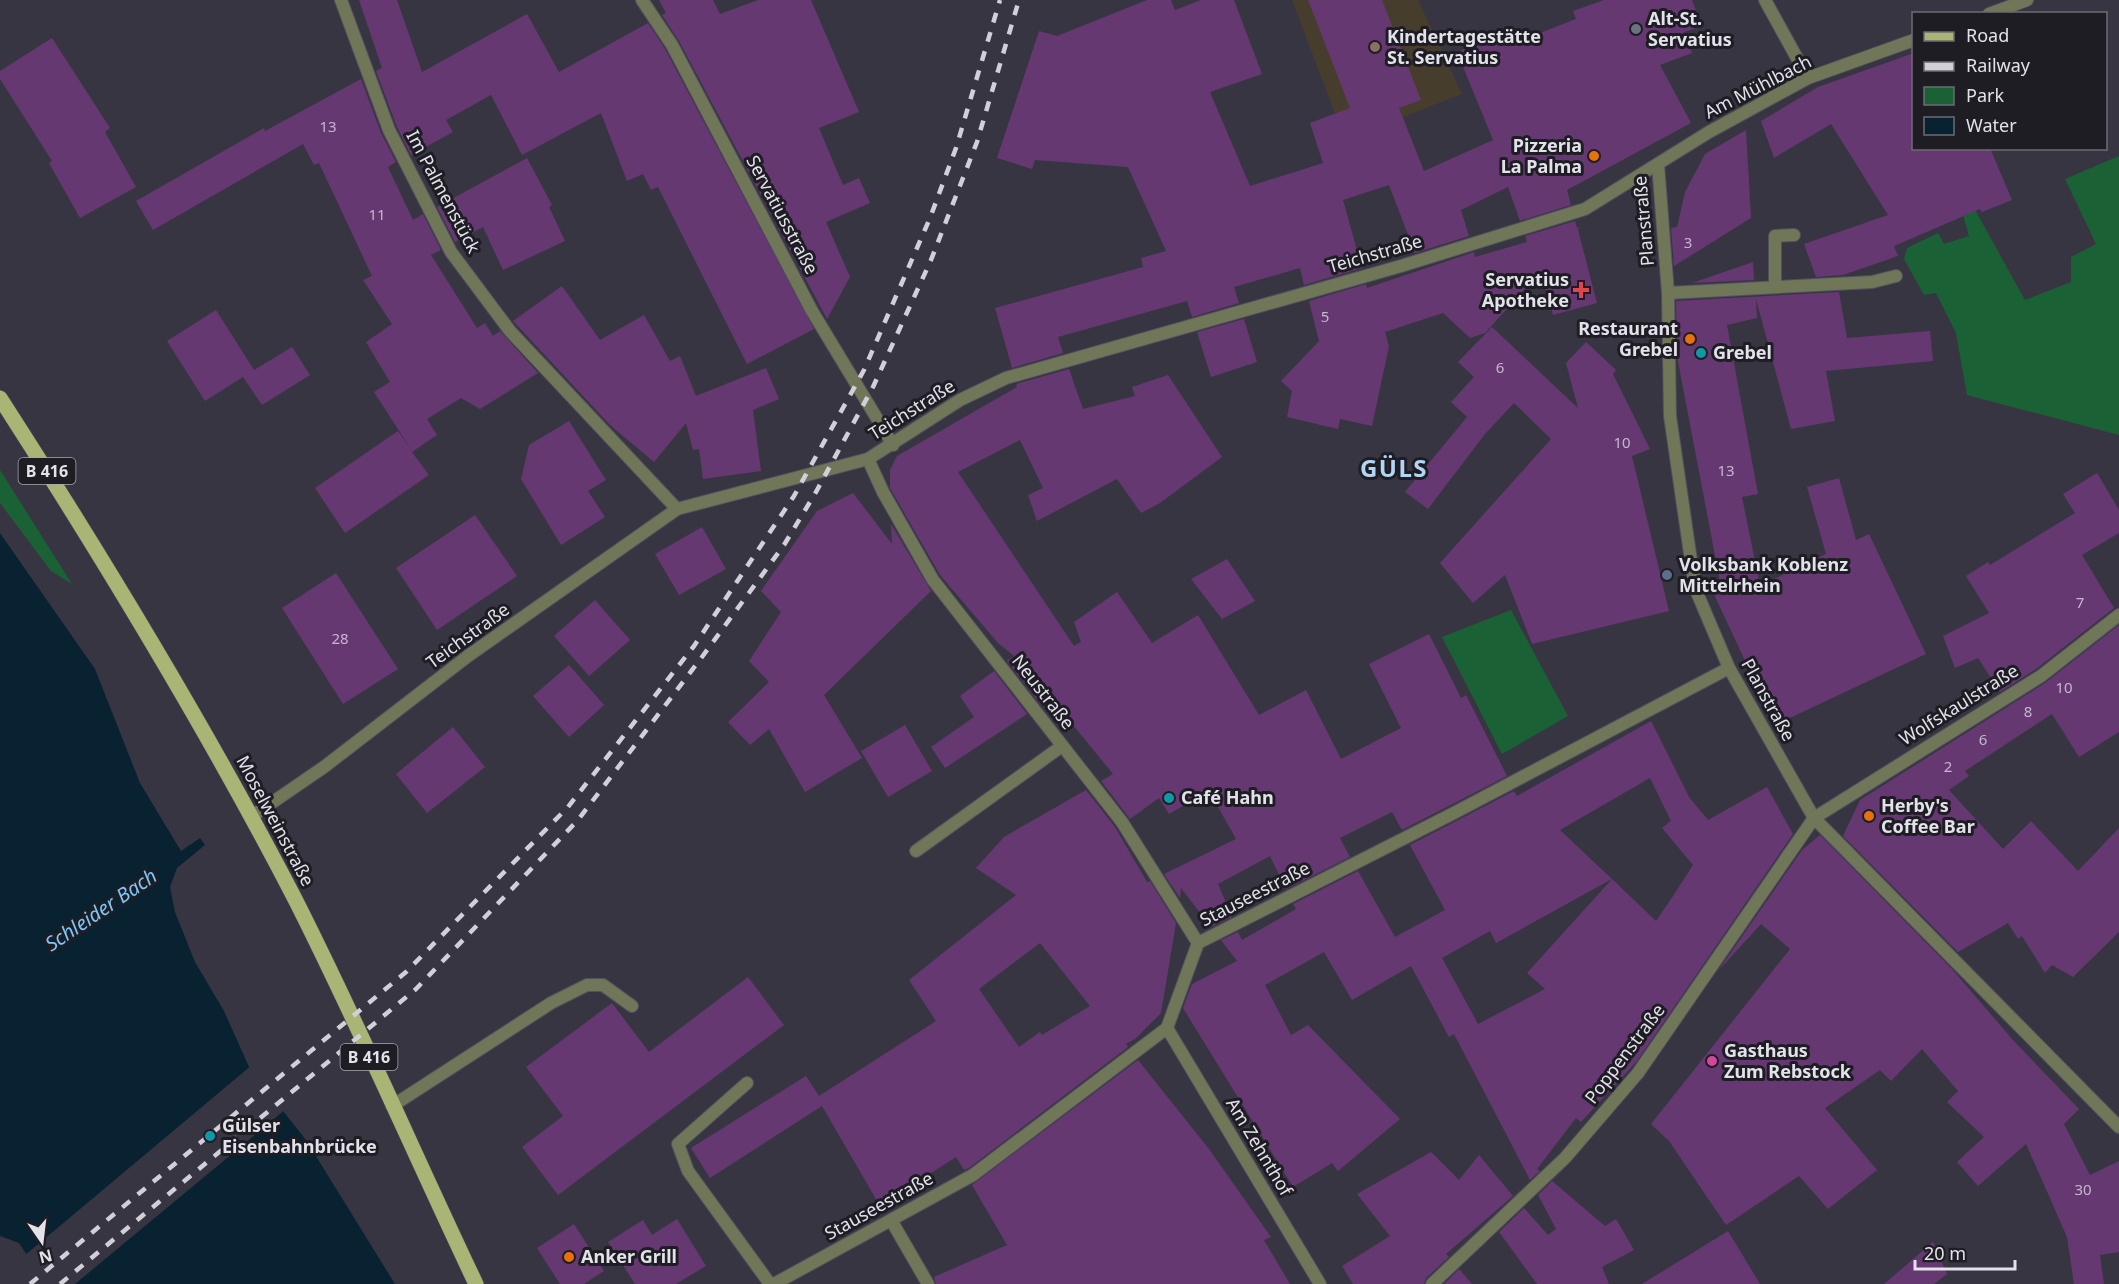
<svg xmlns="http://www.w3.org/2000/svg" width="2119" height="1284" font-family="'Noto Sans',sans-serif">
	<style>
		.education { fill: #473d2d }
		.green { fill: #1b6136 }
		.water { fill: #092231 }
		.pier { fill: #383543 }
		.building { fill: #653871; fill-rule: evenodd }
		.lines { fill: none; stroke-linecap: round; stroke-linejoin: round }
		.service-casing { stroke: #53515e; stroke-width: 14 }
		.minor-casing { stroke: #53515e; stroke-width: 14 }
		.tertiary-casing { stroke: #53515e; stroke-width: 14 }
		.primary-casing { stroke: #53515e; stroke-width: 16 }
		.service { stroke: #707758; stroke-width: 12 }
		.minor { stroke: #707758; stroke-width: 12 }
		.tertiary { stroke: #707758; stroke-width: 12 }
		.primary { stroke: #a8b574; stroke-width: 15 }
		.rail { stroke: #d2cfd9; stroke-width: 4.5; stroke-dasharray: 10 10; stroke-linecap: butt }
		.worship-dot { fill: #6b7280; stroke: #1f1d24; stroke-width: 2 }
		.education-dot { fill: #8d6e63; stroke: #1f1d24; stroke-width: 2 }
		.food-dot { fill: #e8710a; stroke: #1f1d24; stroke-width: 2 }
		.health-dot { fill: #e0444e; stroke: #1f1d24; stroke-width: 2 }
		.culture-dot { fill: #0f9aa8; stroke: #1f1d24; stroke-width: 2 }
		.service-dot { fill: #5c6f8a; stroke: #1f1d24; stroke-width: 2 }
		.hotel-dot { fill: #d1479c; stroke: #1f1d24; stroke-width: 2 }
		.labels { text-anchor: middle; stroke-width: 6; stroke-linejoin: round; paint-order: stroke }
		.number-label { font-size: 15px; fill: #c4b7cc }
		.shield { fill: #1f1d24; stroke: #a8a6af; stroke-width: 1.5 }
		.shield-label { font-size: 16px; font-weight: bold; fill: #e3e1ea }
		.poi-label { font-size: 18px; font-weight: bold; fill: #e3e1ea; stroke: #1f1d24; text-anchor: start }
		.street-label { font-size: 18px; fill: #e3e1ea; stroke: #1f1d24 }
		.water-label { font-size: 20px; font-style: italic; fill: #77c8fb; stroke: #1f1d24 }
		.district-label { font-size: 24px; font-weight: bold; letter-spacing: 1.5px; fill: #b2d4f6; stroke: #1f1d24 }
	</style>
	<rect width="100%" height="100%" fill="#383543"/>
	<path class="education" d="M1292,0H1418L1462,94L1403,117L1408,130L1350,153Z"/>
	<path class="green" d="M2119,156V435L1967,395L1956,333L1936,293L1924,295L1904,259L1907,248L1938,233L1944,244L1969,236L1957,194L1964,190L2025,300L2071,282V257L2096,244L2065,179Z
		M0,470L72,584L51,571L0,503Z
		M1511,610L1568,716L1502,754L1442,637Z"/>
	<path class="water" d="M0,533L95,669L140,783L181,851L200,838L205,845L177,868L170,887L175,912L195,962L224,1011L250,1069L306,1140L395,1284H46L19,1243L0,1236Z"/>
	<path class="pier" d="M252,1065L286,1109L75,1284H42L24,1256Z
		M8,1269L15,1282L16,1284H0V1276Z"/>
	<path class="building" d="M359,0H397L422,72L527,14L559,72L648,23L665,49L814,329L747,364L658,187L651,190L643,174L627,181L601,113L522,155L491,95L446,120L453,132L411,155L397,127L376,71L382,68Z
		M659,0H713L720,14L758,0H811L859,112L819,128L843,185L859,178L870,203L826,222L850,277L827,319L679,41L662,15L666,13Z
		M1147,0H1171L1175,10L1201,0H1234L1262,74L1210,92L1250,186L1323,163L1310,123L1350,108L1308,0H1382L1421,100L1399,108L1424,171L1493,140L1457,52L1502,34L1507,46L1576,19L1573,11L1604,0H1692L1702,26L1684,32L1692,53L1660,65L1691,123L1567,190L1571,205L1520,221L1508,187L1461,210L1469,236L1415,253L1389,185L1343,200L1362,268L1304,285L1300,268L1234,287L1239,303L1192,317L1187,301L1058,337L1063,353L1012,368L995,308L1143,267L1141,258L1166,251L1128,167L1035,160L1032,169L997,158L1039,31L1057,36Z
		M52,38L110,128L105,132L136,187L80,218L49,163L52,161L0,79V71Z
		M1914,53V148H1990L2012,200L1982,212L1980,209L1894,246L1898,256L1843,275L1816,277L1804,244L1888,215L1831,124L1774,158L1761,121L1818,87Z
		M361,79L381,133L396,162L388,167L413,220L423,214L441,250L431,255L477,328L485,323L493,336L500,331L538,373L480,409L461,398L427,419L437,435L412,452L429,475L345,533L315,488L398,431L412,451L374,392L390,382L366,342L392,324L363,280L372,276L319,163L314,165L303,144L153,230L136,201L264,128L265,131Z
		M1746,130L1751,218L1674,266L1671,228L1677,227L1685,192L1705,154Z
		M527,158L552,205L549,207L565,241L503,270L483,227L455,242L437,207Z
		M1575,221L1577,228L1580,227L1578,230L1597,303L1553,315L1541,271L1485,333L1470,338L1443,313L1385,332L1389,346L1372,426L1340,419L1338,429L1287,417L1292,391L1281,381L1319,341L1309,301L1366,284L1367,288L1474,252L1475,257L1527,242L1525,236Z
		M1753,262L1754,280L1692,283Z
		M562,286L600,340L644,315L670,361L680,356L696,396L766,368L779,399L753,410L761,471L703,479L699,449L693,450L686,423L654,462L611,426L513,321Z
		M1839,292L1847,338L1930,331L1933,361L1826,371L1835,421L1791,429L1756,299L1757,318L1727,325L1758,494L1742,497L1760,586L1826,554L1807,487L1839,478L1856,540L1869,534L1926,654L1775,725L1712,590L1721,587L1677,356L1676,301Z
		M216,310L254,370L292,347L310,375L262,405L243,377L205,401L167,341Z
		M1244,319L1257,362L1211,377L1197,332Z
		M1492,327L1578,408L1566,363L1586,342L1616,370L1613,374L1650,449L1632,456L1669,611L1532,644L1505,575L1473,603L1440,563L1551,439L1514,403L1485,434L1428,509L1405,492L1467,417L1451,402L1474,377L1458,362Z
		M1069,369L1083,409L1135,396L1132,387L1168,375L1222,457L1160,503L1141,513L1117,479L1037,521L1028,495L1043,488L1020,440L958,472L1074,646L1081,642L1074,622L1117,592L1152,643L1198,615L1259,715L1306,690L1341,759L1401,728L1369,664L1429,634L1461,698L1466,695L1507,776L1402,830L1392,812L1340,838L1350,857L1286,889L1270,856L1218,884L1232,917L1211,927L1181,888L1180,898L1164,874L1236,839L1209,791L1169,814L1159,798L1130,819L1101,781L1113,774L1051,698L1041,705L1007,661L1014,656L998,643L940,575L890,488V470L897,456L1017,387L1016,384Z
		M569,421L606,480L588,491L605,517L561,545L521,479L529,445Z
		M2097,473L2119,510V533L2082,555L2114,608L2036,669L2000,692L1978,658L1955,668L1943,636L1989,613L1966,576L1988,562L1990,565L2075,513L2063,494Z
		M853,493L892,544L891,524L931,591L824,695L862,758L805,792L769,729L750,745L728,722L769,682L749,661L781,612L761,591L817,511Z
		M475,515L517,576L437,630L396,568Z
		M702,527L726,569L679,595L655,554Z
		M1227,559L1255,601L1222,619L1191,579Z
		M336,573L398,669L343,704L282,608Z
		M595,600L630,640L589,676L554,636Z
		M2119,625V732L2079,757L2052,714L1965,771L1969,776L1949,790L2003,849L2031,821L2078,871L2119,828V932L2073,977L2052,965L2045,973L2022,936L2018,939L2008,923L1958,952L1843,836L1860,800L2045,683Z
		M569,665L604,705L569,737L533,696Z
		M994,671L1027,714L945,768L931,747L974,717L960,696Z
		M1651,721L1689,797L1708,820L1767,787L1793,834L1637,1061L1581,1122L1576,1118L1537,1169L1540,1171L1530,1180L1454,1034L1449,1037L1411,966L1352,1000L1324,952L1265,985L1291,1035L1308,1025L1400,1119L1338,1171L1332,1163L1293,1187L1183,1008L1192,984L1237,961L1221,940L1238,932L1242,940L1296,909L1293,904L1358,871L1395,937L1445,910L1410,845L1514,791L1517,796ZM1650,778L1671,821L1662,828L1693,865L1673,896L1656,921L1612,879L1527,973L1545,989L1478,1024L1442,958L1490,931L1496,943L1612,879L1560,830Z
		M905,725L932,771L888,797L861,751Z
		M453,727L485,767L427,813L396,774Z
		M1086,790L1115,827L1147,882L1150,881L1176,923L1161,1013L1135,1039L1126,1044L1128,1047L969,1168L964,1170L956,1157L880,1206L822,1106L710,1178L691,1148L806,1076L819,1096L936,1021L909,980L1016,895L976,868L1004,837ZM1040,943L1090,1006L1042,1035L1040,1032L1019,1047L979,989Z
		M1820,835L1952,969L2012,1039L2079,1109L2064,1124L2090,1175L2119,1161V1252L2100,1255L2104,1284H2074L2067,1237L2026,1144L1978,1186L1957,1162L1984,1137L1947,1102L1958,1091L1922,1049L1891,1081L1880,1070L1825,1108L1877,1170L1828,1209L1799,1176L1726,1225L1669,1141L1651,1124L1790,949L1761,924L1718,971L1802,850Z
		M748,977L784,1025L558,1195L522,1147L563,1116L526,1067L612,1003L649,1052Z
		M1138,1060L1209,1149L1271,1237L1264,1240L1290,1284H936L934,1277L1007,1245L972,1185Z
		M1431,1152L1459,1180L1479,1155L1513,1196L1446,1254L1449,1257L1426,1278L1424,1284H1353L1342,1266L1390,1236L1357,1194Z
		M1552,1181L1605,1226L1616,1219L1634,1250L1602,1267L1609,1284H1537L1499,1232L1524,1208L1548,1235L1556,1229L1538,1195Z
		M677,1219L706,1266L676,1284H635L608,1242L643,1220L652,1235Z
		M574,1224L604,1271L584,1284H560L537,1248Z
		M1728,1231L1760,1284H1642Z
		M1933,1242L1947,1274L1934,1284H1884Z
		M1459,1269L1472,1284H1444Z"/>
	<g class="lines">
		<defs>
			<path id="service" d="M1775,287V236L1794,235
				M1668,293L1872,282L1896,276
				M916,851L1062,746
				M747,1083L678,1144L688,1171L770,1284
				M392,1106L551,1003L587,985H603L632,1006
				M891,1220L928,1284"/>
			<path id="minor" d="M341,0L389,130L451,252L510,331L677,509
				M642,0L672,45L812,311L893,445
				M1765,0L1808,78
				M1658,164L1668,293L1670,416L1695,588L1729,668L1814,818L2119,1127
				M868,459L883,492L933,580L1122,822L1198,943
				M1167,1028L1320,1284
				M774,1284L973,1175L1167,1028L1198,943L1452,814L1729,668
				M1432,1284L1565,1158L1638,1073L1814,818L2041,676L2119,615"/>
			<path id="tertiary" d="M1989,14L2027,0
				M251,817L324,767L468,656L677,509L868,459L960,400L1006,378L1401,266L1585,209L1709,132L1808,78L1914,40"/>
			<path id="primary" d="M0,398C105,561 206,727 295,899C359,1025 415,1156 476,1284"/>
		</defs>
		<use href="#service" class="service-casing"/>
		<use href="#minor" class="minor-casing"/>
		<use href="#tertiary" class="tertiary-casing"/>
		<use href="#primary" class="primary-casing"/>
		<use href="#service" class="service"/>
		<use href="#minor" class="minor"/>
		<use href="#tertiary" class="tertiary"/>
		<use href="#primary" class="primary"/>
		<path class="rail" d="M30,1284L406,972L568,807L694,646L794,496L864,370L930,218L956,148L1000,0
			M60,1284L416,989L578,820L702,657L784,545L816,492L873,387L931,260L977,142L1019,0"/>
	</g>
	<circle class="worship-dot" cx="1636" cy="29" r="6"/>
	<circle class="education-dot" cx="1375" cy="47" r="6"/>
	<g class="food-dot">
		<circle cx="1594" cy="156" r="6"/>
		<circle cx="1690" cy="339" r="6"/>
		<circle cx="1869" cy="816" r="6"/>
		<circle cx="569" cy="1257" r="6"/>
	</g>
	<path class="health-dot" d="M1578 281h6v6h6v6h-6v6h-6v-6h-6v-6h6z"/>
	<g class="culture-dot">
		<circle cx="1701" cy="353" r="6"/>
		<circle cx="1169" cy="798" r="6"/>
		<circle cx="210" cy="1136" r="6"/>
	</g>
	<circle class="service-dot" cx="1667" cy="575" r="6"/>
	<circle class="hotel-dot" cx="1712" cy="1061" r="6"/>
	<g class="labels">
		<g class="number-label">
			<text x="328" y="132">13</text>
			<text x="377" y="220">11</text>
			<text x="1688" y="248">3</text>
			<text x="1325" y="322">5</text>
			<text x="1500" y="373">6</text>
			<text x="1622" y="448">10</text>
			<text x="1726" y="476">13</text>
			<text x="2080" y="608">7</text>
			<text x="340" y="644">28</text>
			<text x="2064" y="693">10</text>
			<text x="2028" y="717">8</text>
			<text x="1983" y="745">6</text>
			<text x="1948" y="772">2</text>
			<text x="2083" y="1195">30</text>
		</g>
		<g class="shield">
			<rect x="18.5" y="458" width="57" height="26" rx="4.5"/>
			<rect x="340.5" y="1044" width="57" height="26" rx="4.5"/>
		</g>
		<g class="shield-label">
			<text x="47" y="477">B 416</text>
			<text x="369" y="1063">B 416</text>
		</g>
		<g class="poi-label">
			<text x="1648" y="25">Alt-St.<tspan x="1648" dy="21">Servatius</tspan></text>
			<text x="1387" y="43">Kindertagestätte<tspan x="1387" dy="21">St. Servatius</tspan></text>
			<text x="1582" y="152" text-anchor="end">Pizzeria<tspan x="1582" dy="21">La Palma</tspan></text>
			<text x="1569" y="286" text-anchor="end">Servatius<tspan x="1569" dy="21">Apotheke</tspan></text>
			<text x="1678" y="335" text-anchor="end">Restaurant<tspan x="1678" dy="21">Grebel</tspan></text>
			<text x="1713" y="359">Grebel</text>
			<text x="1679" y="571">Volksbank Koblenz<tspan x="1679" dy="21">Mittelrhein</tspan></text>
			<text x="1181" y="804">Café Hahn</text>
			<text x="1881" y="812">Herby's<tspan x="1881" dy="21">Coffee Bar</tspan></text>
			<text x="1724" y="1057">Gasthaus<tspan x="1724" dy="21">Zum Rebstock</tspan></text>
			<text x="222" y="1132">Gülser<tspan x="222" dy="21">Eisenbahnbrücke</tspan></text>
			<text x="581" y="1263">Anker Grill</text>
		</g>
		<g class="street-label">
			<text transform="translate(1758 87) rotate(-27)" y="6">Am Mühlbach</text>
			<text transform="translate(443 192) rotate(62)" y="6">Im Palmenstück</text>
			<text transform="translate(782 215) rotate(62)" y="6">Servatiusstraße</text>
			<text transform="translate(1644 221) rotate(-95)" y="6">Planstraße</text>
			<text transform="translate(1375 254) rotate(-16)" y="6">Teichstraße</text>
			<text transform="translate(912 410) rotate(-32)" y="6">Teichstraße</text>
			<text transform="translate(468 636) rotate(-36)" y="6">Teichstraße</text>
			<text transform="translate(1043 692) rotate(52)" y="6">Neustraße</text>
			<text transform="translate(1768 700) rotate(61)" y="6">Planstraße</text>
			<text transform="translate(1959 705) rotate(-32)" y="6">Wolfskaulstraße</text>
			<text transform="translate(275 821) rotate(62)" y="6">Moselweinstraße</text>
			<text transform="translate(1255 894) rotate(-27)" y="6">Stauseestraße</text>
			<text transform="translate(1625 1054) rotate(-53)" y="6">Poppenstraße</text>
			<text transform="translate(1259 1147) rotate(59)" y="6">Am Zehnthof</text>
			<text transform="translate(879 1206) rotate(-29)" y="6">Stauseestraße</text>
		</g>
		<g class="water-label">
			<text transform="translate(101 910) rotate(-34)" y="7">Schleider Bach</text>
		</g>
		<g class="district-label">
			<text x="1394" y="477">GÜLS</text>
		</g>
	</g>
	<rect x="1912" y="12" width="195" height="138" fill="#1f1d24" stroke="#6d6b73" stroke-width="1.5"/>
	<rect x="1924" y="32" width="30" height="9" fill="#a8b574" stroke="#6d6b73" stroke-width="1.5"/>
	<text x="1966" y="42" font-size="18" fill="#e3e1ea">Road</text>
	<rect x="1924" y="62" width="30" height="9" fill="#d2cfd9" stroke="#6d6b73" stroke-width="1.5"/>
	<text x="1966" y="72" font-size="18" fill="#e3e1ea">Railway</text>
	<rect x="1924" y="87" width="30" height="18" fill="#1b6136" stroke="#6d6b73" stroke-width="1.5"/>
	<text x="1966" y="102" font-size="18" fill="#e3e1ea">Park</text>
	<rect x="1924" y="117" width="30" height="18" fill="#092231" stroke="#6d6b73" stroke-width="1.5"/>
	<text x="1966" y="132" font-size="18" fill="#e3e1ea">Water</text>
	<g transform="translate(42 1242) rotate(166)" stroke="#1f1d24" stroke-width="4.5" paint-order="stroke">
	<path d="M0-4.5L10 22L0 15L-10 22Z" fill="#e3e1ea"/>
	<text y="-9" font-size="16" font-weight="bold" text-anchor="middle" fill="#e3e1ea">N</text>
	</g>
	<path d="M1915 1260v9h100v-9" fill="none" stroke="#e3e1ea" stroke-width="3"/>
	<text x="1924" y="1260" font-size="18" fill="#e3e1ea" stroke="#1f1d24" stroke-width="4.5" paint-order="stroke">20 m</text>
</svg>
